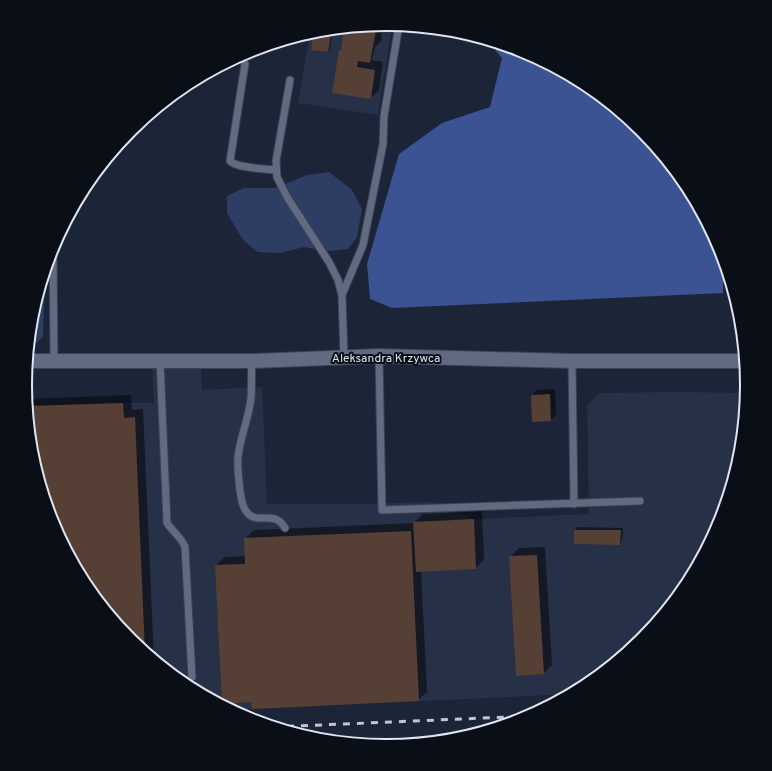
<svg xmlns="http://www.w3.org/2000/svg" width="772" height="771" font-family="Overpass,sans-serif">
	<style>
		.built { fill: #263047 }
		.green { fill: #2d3d63 }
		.forest { fill: #3b5392 }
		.shadow { fill: #0007 }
		.building { fill: #563f34 }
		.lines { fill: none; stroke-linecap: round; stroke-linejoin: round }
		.service-casing { stroke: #3b4151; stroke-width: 9 }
		.minor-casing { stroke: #3b4151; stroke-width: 16 }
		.service { stroke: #616a81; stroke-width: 7 }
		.minor { stroke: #616a81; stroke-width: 14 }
		.rail { stroke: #c1c6d4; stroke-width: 3; stroke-dasharray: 7 7; stroke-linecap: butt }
		.labels { text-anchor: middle; stroke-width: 4; stroke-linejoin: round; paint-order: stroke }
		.street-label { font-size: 12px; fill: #e0e5f2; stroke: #0a0e16 }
		.rim { fill: none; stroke: #e0e5f2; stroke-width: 2 }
	</style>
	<rect width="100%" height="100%" fill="#1c2437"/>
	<path class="built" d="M386,24L392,25L378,115L298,103L310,33L316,31Z
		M152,369H201L202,390L262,387L267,504H356L431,502L474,519L589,514L587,405L600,393L678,392L747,393L741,456L720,524L686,587L641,641L587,686L572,694L229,710L185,686L130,641L31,456L27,406L123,403H154Z"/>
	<path class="green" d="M329,172L352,190L362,209L357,237L348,249L328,251L304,247L280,253L258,252L245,242L238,232L227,213V196L244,188H275L307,175Z
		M45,270L43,337L28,350L31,315Z"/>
	<path class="forest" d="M487,40L525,52L587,85L642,130L687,185L720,247L723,257V293L392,308L370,299L367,264L399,154L442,123L490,107L502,58Z"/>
	<path class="shadow" d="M383,24L381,41L375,47L372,60L383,62L379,90L371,98L340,50L342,48L345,28Z
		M333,29L330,49L328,51L316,31Z
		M555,389L556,415L551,420L532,395L537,390Z
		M131,395L132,410L143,409L154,661L130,641L31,456L26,399Z
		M482,511L484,559L476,568L421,570L427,692L418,700L252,701L216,565L225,557L246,556L245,539L254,530L414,523L423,514Z
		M577,527L623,528L622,541L620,544L575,543V530Z
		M545,547L552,665L543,674L510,557L519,548Z"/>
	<path class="building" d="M377,25L370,63L358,61L357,67L375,70L371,99L332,93L339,50H341L344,28Z
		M332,29L328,52L311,50L314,31Z
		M550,394L551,421L532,422L531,395Z
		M123,403L124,418L135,417L145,653L130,641L85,586L52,524L31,456L27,406Z
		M474,519L476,569L416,572L413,522Z
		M574,530H621L620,545L574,544Z
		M411,531L419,701L252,709L251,702L222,704L215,565L245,564L244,538Z
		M537,555L544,674L516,676L509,556Z"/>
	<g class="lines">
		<defs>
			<path id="service" d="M245,64L230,161C237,168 266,169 276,170
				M290,80L276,161L277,177L287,197L329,262L338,280L342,296L344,357
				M53,246L54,361
				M342,295L363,245L383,144L384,116L399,25
				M379,356L382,510L640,501
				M160,361L167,523C173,532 181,537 185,547L192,677
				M252,361C251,373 252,386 251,398C249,418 240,437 238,457C237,468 239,480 240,491C241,497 242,506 246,511C256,527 274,508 285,528
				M572,361L574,504
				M743,361L745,415"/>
			<path id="minor" d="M27,361H252L379,356L572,361H745"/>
		</defs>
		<use href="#service" class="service-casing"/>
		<use href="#minor" class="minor-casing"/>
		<use href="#service" class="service"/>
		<use href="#minor" class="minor"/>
		<path class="rail" d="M273,727L531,716"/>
	</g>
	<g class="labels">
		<g class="street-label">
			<text x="386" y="362">Aleksandra Krzywca</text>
		</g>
	</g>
	<path d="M0 0H772V771H0ZM32 385a354 354 0 1 1 708 0a354 354 0 1 1-708 0Z" fill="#0a0e16" fill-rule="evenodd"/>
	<path class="rim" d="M32 385a354 354 0 1 1 708 0a354 354 0 1 1-708 0Z"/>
</svg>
